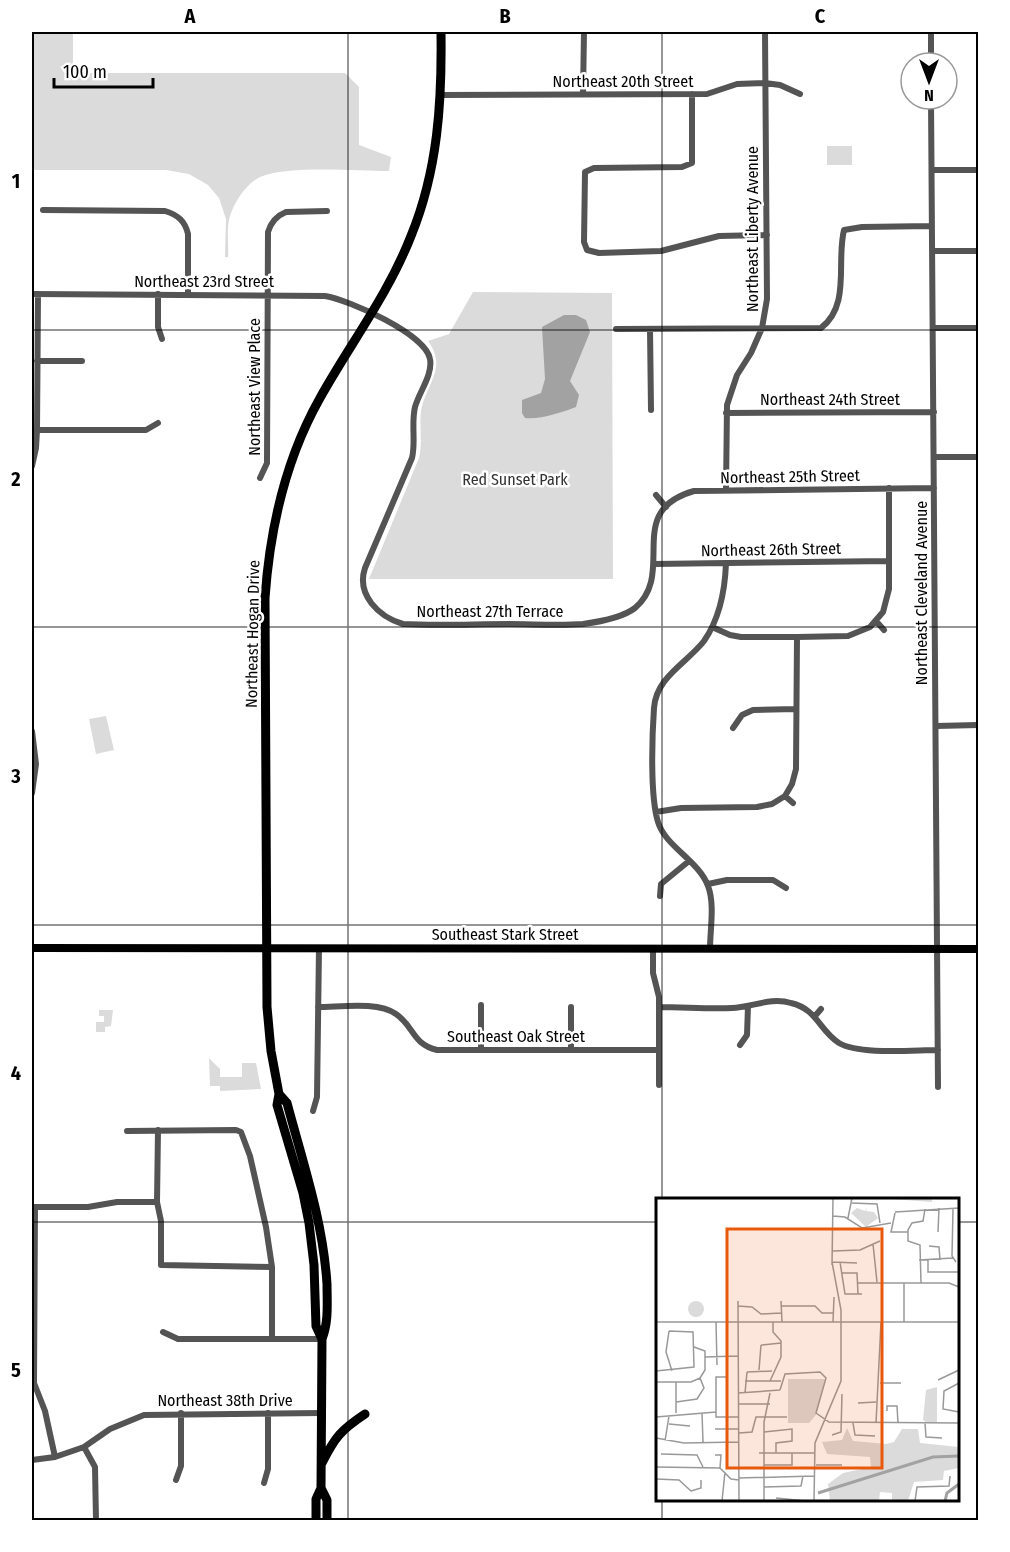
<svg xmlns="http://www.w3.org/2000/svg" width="1010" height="1552" font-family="'Fira Sans Condensed',sans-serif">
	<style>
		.green { fill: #dbdbdb }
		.water { fill: #a2a2a2 }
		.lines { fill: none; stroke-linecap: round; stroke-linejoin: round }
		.minor { stroke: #545454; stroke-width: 6 }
		.major { stroke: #000; stroke-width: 8 }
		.highway { stroke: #000; stroke-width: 9 }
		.grid { fill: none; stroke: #000; stroke-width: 1.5; stroke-opacity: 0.55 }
		.labels { text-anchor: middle; stroke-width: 5; stroke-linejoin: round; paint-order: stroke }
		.street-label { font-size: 16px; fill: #000; stroke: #fff }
		.park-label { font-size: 16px; fill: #323232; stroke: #fff }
		.inset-river { fill: none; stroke: #a2a2a2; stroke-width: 3 }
		.inset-road { fill: none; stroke: #999; stroke-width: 1.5 }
		.view { fill: #e8590c; fill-opacity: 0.15; stroke: #e8590c; stroke-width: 3 }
		.inset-edge { fill: none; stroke: #000; stroke-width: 3 }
		.neatline { fill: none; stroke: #000; stroke-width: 2 }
		.grid-label { font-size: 20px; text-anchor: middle; font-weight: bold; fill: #000 }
	</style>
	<rect width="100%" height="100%" fill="#fff"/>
	<path class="green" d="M32,32H73V73H345L359,87V145L391,157L389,171C356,171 288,165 260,177C246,184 235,201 230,216C226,228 229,245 228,257H225L226,219L219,198L208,185L189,174L166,170H32Z
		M827,146H852V165H827Z
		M473,292L612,293L613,579H369L419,458C423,442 419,427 421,411C426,384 448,368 428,341L449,334Z
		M106,716L114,750L96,754L89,719Z
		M99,1010H113L111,1026L105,1027V1032H96V1022H104V1016H99Z
		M209,1058L220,1069V1077H242V1063H256L261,1089L220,1091V1086H210Z"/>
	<path class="water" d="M564,315H576L586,320L590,332L570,381L579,395L576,407C563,412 539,420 525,418L522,413V400L541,393L545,379L542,327Z"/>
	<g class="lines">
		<path class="minor" d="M931,32V63
			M583,94L584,32
			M692,94V163L682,167L594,168L585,172L584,242L587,250L599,253L661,251L719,236L767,235
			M441,95L707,94L737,84L765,83L780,85L800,94
			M931,99L938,1087
			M932,170H978
			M43,210L165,211C178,215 185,221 188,234V294
			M932,251H978
			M32,294L325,296C349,300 426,334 430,359C433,375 419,392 415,407C411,424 416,442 412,458L365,568C356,595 379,617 403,624C438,626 474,624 509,624C533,624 558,626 583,624C598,622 622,618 635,608C677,572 623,511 694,491L934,488
			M158,294V327L162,339
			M933,328H978
			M616,329L821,328C851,305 836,262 844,230L862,227L932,226
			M650,329L651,410
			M37,361H82
			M726,413L934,412
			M37,430H146L158,423
			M934,457H978
			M32,466L36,448L37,430L38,294
			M260,478L267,463L268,232C271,222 276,216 286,212L327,211
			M726,490L727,405L737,375L751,353L762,328L767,299L765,32
			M656,495L666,507
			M654,564L889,561
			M876,621L884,630
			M712,627L730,635L741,637H797L848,636L870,627L883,612L889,589V488
			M936,726L978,725
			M733,728L742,715L753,710L795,709
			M32,731L36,764L32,793
			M785,796L793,803
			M656,812L681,808L757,807L772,804L785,796L792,784L796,769L797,637
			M708,884L727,880H773L786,888
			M660,896L661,884L689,861
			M653,949V973L659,997V1085
			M710,949C710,930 715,904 708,886C699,861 665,846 658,822C650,796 652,737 654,708C656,677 687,663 704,641C720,618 725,591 726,563
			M318,1007C340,1007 378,1001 396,1014C414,1026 412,1044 437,1050H659
			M571,1007V1050
			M659,1007C684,1007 708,1009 732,1008C752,1007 771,997 791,1003C817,1009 819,1030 839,1043C859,1055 913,1050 938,1050
			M815,1016L821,1009
			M740,1045L747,1035L748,1006
			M481,1050V1005
			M313,1111L317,1097L319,948
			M158,1130L157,1202L161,1221V1265L272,1267
			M127,1131L236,1130L241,1132L250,1156L266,1227L272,1267V1338
			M32,1207H88L117,1202H157
			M35,1207L34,1383L45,1411L55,1457
			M163,1332L178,1339H322
			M84,1447L95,1467L96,1520
			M32,1460L55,1457L84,1447L110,1429L144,1415L321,1413
			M176,1480L181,1466V1413
			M264,1483L268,1469V1413"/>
		<path class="major" d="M32,948L978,949"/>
		<path class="highway" d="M279,1094L287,1103C303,1163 323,1221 327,1284C327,1303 329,1321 322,1339L321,1488L316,1499V1520
			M322,1339L316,1326L314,1265L309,1223L303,1193L277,1105L279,1094L271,1051L267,1007L265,598C270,527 285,460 320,398C350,344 388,295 411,236C438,170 442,102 441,32
			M322,1463C335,1437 341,1430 365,1414
			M321,1488L327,1500V1520"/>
	</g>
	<path class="grid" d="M348,32V1520M662,32V1200M32,330H978M32,627H978M32,925H978M32,1222H658M958,1222H978M662,1500V1520"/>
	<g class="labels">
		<g class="street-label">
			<text x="623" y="87">Northeast 20th Street</text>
			<text transform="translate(752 229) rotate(-90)" y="6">Northeast Liberty Avenue</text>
			<text x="204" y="287">Northeast 23rd Street</text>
			<text transform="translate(254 387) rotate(-90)" y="6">Northeast View Place</text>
			<text x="830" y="405">Northeast 24th Street</text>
			<text transform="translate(790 476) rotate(-1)" y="6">Northeast 25th Street</text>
			<text transform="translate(771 549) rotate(-1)" y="6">Northeast 26th Street</text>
			<text transform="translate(921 593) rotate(-90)" y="6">Northeast Cleveland Avenue</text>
			<text x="490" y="617">Northeast 27th Terrace</text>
			<text transform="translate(252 634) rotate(-89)" y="6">Northeast Hogan Drive</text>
			<text x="505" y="940">Southeast Stark Street</text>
			<text x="516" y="1042">Southeast Oak Street</text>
			<text x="225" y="1406">Northeast 38th Drive</text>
		</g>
		<g class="park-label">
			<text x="515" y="485">Red Sunset Park</text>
		</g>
	</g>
	<g transform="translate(656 1198)">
		<rect width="303" height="303" fill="#fff"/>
		<path d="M221,0H276V4L222,0L220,4ZM211,9L210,13L218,14L222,20L210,29L195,15L201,10L209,13ZM32 111a8 8 0 1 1 16 0a8 8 0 1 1-16 0ZM132,181H169L160,217L153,225H132ZM281,189V224H270L267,222L270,192ZM191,230L197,243L230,246L238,244L246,231H262L264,245L303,249V270L288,273L287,282L258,284L252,303H236V295L224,294L223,303H174L172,286L187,275L215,269L214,259L171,256L166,244L186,242Z" fill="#dbdbdb"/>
		<path class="inset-river" d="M162,295L277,259L303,258M289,303L291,295L303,286"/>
		<path class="inset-road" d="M196,5L221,6L224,25M297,11L296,58L300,64M239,14L303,10M239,15L235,34H252M177,18L189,19L206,30L235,25M192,20L196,0M282,34L283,10M217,46L221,84M273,48L283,49L284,62M177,53L204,52L224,43M263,62L297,60M272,62V74H303M176,64L201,65M184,64L189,96H206M176,67L177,0M185,75H201L202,96M202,85H293L303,89M248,85V124M265,85L264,47L252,43V32L256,25L267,23L269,11M82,103L83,303M125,103L126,124M82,108L96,109L105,116L125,115M125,108H159L166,115H177M0,124H303M60,124L61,167M177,124L178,99M13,133L10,154L16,173M105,147L125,145M38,149L49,153V172L44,180M49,159L82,158M103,172L105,147M0,173L38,169L37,134L13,133M91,174L116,173M282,182L303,172M89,183H125M114,183L125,159V143L117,134V124M0,184H35L44,180M20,184V215M224,185H245M303,185L288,193L287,211L303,214M124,192L129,176L164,174L170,180L160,215L173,224L303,225M82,195L124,192M89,195L91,174M20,204L41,201L48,190L44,180M202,205L220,204M83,206H114M231,213V208H241L242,225M46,215L47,244M0,219L60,214M71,219V179H60V219H83M197,225L199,237L219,238M220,225L225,124M269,225L270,239L286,240M13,226L34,228M59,231H83M108,234L136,231V243L120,245V255M83,235L96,234L100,219H131M176,237L185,234L186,196M0,240L28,245L83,244M9,243L13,218M103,255H158M5,256L41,257L47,269M59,257H65L64,270M108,267H136V255M160,267H186M0,269L64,270M64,270L75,281L83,282M83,280L158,278M0,281L23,282L35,293M108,289L145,288L147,278M35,293L45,290V282M120,300L150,303M66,303L69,274M108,303V224L114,195M158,303L159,245L185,183V112L176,64M259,303L261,289L293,288L294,278"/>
		<path class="view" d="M71,31H226V270H71Z"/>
		<rect width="303" height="303" class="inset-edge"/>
	</g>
	<rect width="1010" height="1552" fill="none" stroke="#ffffff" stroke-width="66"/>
	<g transform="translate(929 81) rotate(180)"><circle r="28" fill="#ffffff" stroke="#999999" stroke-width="1.5"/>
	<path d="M0-4.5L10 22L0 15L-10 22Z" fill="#000000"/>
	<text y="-9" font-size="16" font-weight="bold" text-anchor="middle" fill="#000000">N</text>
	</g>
	<path d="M54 78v9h99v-9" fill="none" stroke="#000000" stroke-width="3"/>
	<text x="63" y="78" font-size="18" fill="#000000" stroke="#ffffff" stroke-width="4.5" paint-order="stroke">100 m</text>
	<rect x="33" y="33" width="944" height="1486" class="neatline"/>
	<g class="grid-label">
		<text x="190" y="23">A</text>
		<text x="505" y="23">B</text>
		<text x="820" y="23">C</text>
		<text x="16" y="188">1</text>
		<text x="16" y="486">2</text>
		<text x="16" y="783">3</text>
		<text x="16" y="1080">4</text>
		<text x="16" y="1377">5</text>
	</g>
</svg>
